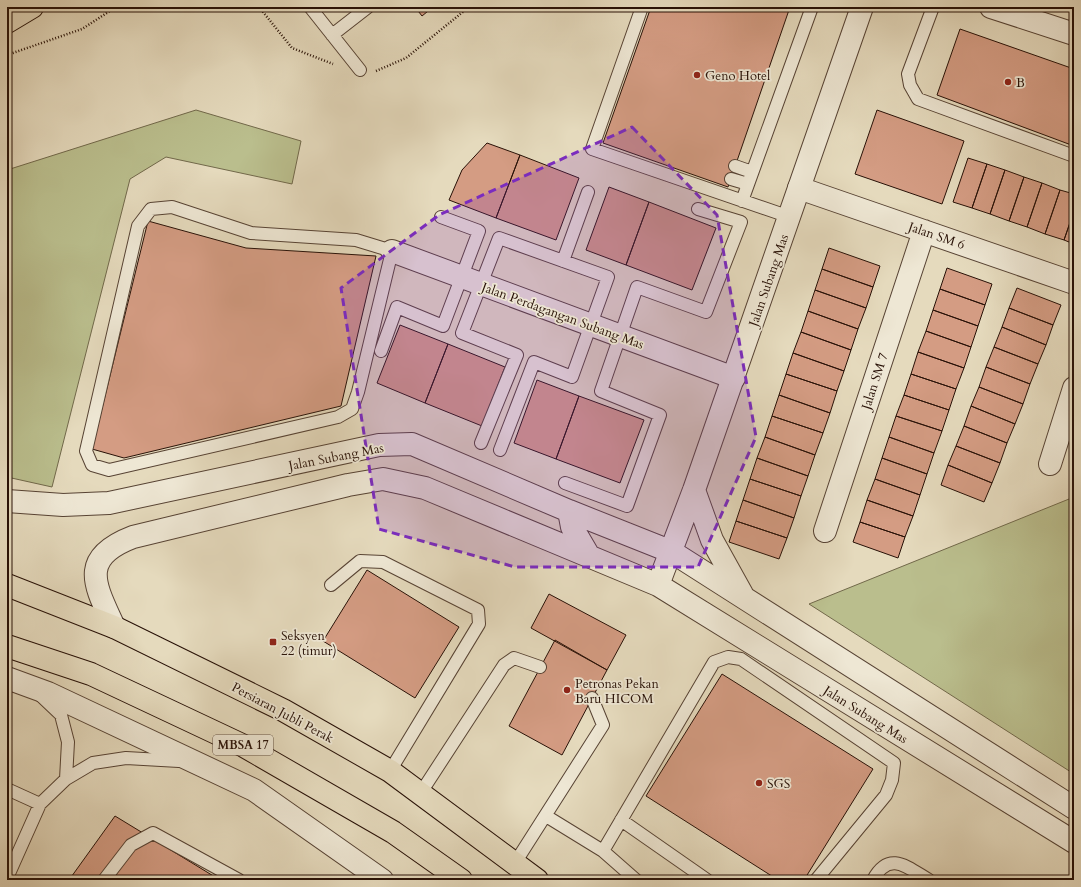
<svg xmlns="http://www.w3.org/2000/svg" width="1081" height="887" font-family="Cardo,serif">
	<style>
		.green { fill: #babe8d; stroke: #71684a }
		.building { fill: #d49c83; stroke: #281107 }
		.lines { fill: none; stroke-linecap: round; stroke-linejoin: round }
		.service-casing { stroke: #574334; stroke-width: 14 }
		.minor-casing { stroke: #574334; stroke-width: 24 }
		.tertiary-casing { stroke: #574334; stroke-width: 24 }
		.primary-casing { stroke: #281107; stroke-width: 24 }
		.motorway-casing { stroke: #281107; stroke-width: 24 }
		.path { stroke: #281107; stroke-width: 2.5; stroke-dasharray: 1 2; stroke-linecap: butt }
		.service { stroke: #eee7d4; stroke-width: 12 }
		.minor { stroke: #eee7d4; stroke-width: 22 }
		.tertiary { stroke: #eee7d4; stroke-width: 22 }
		.primary { stroke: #e5dabd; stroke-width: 22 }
		.motorway { stroke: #e5dabd; stroke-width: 22 }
		.marked { fill: #7b2cbf; fill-opacity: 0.2; stroke: #7b2cbf; stroke-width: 3; stroke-dasharray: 8 5; stroke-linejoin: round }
		.poi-dot { fill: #8f2418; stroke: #eee7d4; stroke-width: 1.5 }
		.labels { text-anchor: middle; stroke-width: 3.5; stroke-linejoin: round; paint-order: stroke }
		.shield { fill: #eee7d4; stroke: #635144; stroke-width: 1 }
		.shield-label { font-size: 12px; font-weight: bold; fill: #281107 }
		.poi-label { font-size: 13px; fill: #281107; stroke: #eee7d4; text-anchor: start }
		.street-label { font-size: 13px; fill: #281107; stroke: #eee7d4 }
	</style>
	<rect width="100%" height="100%" fill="#e5dabd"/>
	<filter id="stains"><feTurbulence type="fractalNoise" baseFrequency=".005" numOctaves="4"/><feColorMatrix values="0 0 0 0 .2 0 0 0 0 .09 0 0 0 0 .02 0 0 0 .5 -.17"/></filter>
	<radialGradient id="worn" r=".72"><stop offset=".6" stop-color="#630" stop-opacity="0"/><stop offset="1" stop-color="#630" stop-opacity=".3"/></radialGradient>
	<path class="green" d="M196,110L301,141L292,184L166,157L130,179L52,487L7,477V170Z
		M1074,497V774L809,604Z"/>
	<path class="building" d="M415,7H433L422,16Z
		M651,7H790L728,187L603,143Z
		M960,29L1074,69V146L937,95Z
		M877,110L964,141L942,204L855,174Z
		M487,143L520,155L496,218L449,200L462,170Z
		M520,155L579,178L556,240L496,218Z
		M968,158L987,164L972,208L953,202Z
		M987,164L1005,170L990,214L972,208Z
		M1005,170L1024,177L1009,221L990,214Z
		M1024,177L1042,183L1027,227L1009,221Z
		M1042,183L1060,190L1045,234L1027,227Z
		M609,187L649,202L626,265L586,250Z
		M1060,190L1074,194V211L1064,240L1045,234Z
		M649,202L716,228L692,290L626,265Z
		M1074,211V244L1064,240Z
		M148,221L246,248L376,256L341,406L124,458L92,449Z
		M829,248L880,266L873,287L822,269Z
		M947,268L992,284L985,305L940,289Z
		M822,269L873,287L866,308L815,290Z
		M1017,288L1061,305L1053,325L1009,308Z
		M940,289L985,305L978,326L933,310Z
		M815,290L866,308L858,329L808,311Z
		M1009,308L1053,325L1046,345L1002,327Z
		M933,310L978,326L971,347L926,331Z
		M808,311L858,329L851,350L801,332Z
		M400,325L448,344L425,403L377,383Z
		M1002,327L1046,345L1038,364L994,347Z
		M926,331L971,347L964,368L918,352Z
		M801,332L851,350L844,371L793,353Z
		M448,344L505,367L482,426L425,403Z
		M994,347L1038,364L1030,384L986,367Z
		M918,352L964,368L956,389L911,374Z
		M793,353L844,371L837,391L786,374Z
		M986,367L1030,384L1023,404L979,387Z
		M786,374L837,391L830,413L779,395Z
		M911,374L956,389L949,410L904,395Z
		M537,380L579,396L556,459L514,443Z
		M979,387L1023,404L1015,424L971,406Z
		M779,395L830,413L823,433L772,416Z
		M904,395L949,410L942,431L896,416Z
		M579,396L644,420L620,483L556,459Z
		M971,406L1015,424L1007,443L964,426Z
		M772,416L823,433L815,455L765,437Z
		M896,416L942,431L934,453L889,437Z
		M964,426L1007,443L1000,463L956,446Z
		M765,437L815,455L808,476L757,458Z
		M889,437L934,453L927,474L882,458Z
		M956,446L1000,463L992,483L948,465Z
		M757,458L808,476L801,496L750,479Z
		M882,458L927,474L920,495L875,479Z
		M948,465L992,483L984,502L941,485Z
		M750,479L801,496L794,518L743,500Z
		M875,479L920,495L913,516L867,500Z
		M743,500L794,518L787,538L736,521Z
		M867,500L913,516L905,537L860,522Z
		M736,521L787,538L779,559L729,542Z
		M860,522L905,537L898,558L853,542Z
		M367,570L459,627L415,698L323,641Z
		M549,594L626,635L607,670L531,628Z
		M555,640L607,670L562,755L509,726Z
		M722,674L873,769L804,880H778L646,796Z
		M115,816L220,880H69Z"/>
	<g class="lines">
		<defs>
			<path id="service" d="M310,7L360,70
				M642,7L592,149L790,217
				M933,7L908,74L910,85L918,99L1074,156
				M332,35L368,7
				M735,166L752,172
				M731,179L748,184
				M742,201L812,7
				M172,207L251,233L356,240L392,251L358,392L352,409L338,417L109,470L92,465L86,451L138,226L151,209Z
				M563,261L588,192
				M381,351L397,307L443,326L479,231L441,217
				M481,443L517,355L462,333L499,238L608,277L572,377L534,362L500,450
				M565,483L627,506L660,415L601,391L637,287L706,312L741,222L698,209
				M331,585L360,561L383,562L478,610L479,624L390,771
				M41,696L61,715L68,742L66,779
				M7,789L40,804
				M420,794L504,665L514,658L540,667
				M546,816L603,851L636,880
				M621,820L707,880
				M603,851L714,662L728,657L741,659L894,763L892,780L886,795L816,880
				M515,863L603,725L592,698
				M7,878L40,804L66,779L93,763L126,758L179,761
				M104,880L131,845L153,833L239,880
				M873,880C889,850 907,867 929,880"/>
			<path id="minor" d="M991,7L1074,34
				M799,188L1074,283
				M392,251L734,378
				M1050,464L1074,388
				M825,531L924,231
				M7,678L48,693L254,790L382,880"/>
			<path id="tertiary" d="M694,490L712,540L742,594
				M7,501L63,505L109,503L379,445L412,444L569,511L672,552L1074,808
				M569,511L572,527L589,556
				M658,585L694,490L862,7
				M114,627C95,585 78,558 133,537L348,485L383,479L425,488L658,585L1074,842"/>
			<path id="primary" d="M7,585L114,627L283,710L390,771L537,880
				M7,646L91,674L244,746L393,832L461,880"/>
			<path id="motorway" d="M7,22L32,7"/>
		</defs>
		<use href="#service" class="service-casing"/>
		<use href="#minor" class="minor-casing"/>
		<use href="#tertiary" class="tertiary-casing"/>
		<use href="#primary" class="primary-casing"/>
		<use href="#motorway" class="motorway-casing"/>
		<path class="path" d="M259,7L292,48L333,64
			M7,55L82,29L116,7
			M376,71L406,58L469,7"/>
		<use href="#service" class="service"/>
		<use href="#minor" class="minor"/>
		<use href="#tertiary" class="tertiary"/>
		<use href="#primary" class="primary"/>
		<use href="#motorway" class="motorway"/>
	</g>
	<path class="marked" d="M632,127L717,215L756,437L698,567H515L379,529L341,288L439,215Z"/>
	<g class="poi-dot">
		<circle cx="697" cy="75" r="4"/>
		<circle cx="1008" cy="82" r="4"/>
		<rect x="269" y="638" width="8" height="8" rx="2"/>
		<circle cx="567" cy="690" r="4"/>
		<circle cx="759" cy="783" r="4"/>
	</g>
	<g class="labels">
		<rect class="shield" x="213" y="735" width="60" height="20" rx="3"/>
		<g class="shield-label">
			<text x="243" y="749">MBSA 17</text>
		</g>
		<g class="poi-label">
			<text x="705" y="80">Geno Hotel</text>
			<text x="1016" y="87">B</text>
			<text x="281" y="640">Seksyen<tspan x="281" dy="15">22 (timur)</tspan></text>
			<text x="575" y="688">Petronas Pekan<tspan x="575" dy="15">Baru HICOM</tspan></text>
			<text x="767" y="788">SGS</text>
		</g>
		<g class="street-label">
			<text transform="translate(937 235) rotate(19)" y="5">Jalan SM 6</text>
			<text transform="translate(768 280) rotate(-71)" y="5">Jalan Subang Mas</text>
			<text transform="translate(563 315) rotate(20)" y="5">Jalan Perdagangan Subang Mas</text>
			<text transform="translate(874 381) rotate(-72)" y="5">Jalan SM 7</text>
			<text transform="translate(336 456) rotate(-11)" y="5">Jalan Subang Mas</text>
			<text transform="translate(283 712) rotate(28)" y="5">Persiaran Jubli Perak</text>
			<text transform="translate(866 714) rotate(32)" y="5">Jalan Subang Mas</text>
		</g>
	</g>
	<rect width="1081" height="887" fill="none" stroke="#e5dabd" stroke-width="24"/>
	<rect x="8" y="8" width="1065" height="871" fill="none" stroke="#281107" stroke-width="2"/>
	<rect x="12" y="12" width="1057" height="863" fill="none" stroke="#281107"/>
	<rect width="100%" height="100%" filter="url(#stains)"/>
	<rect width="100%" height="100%" fill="url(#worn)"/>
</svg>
